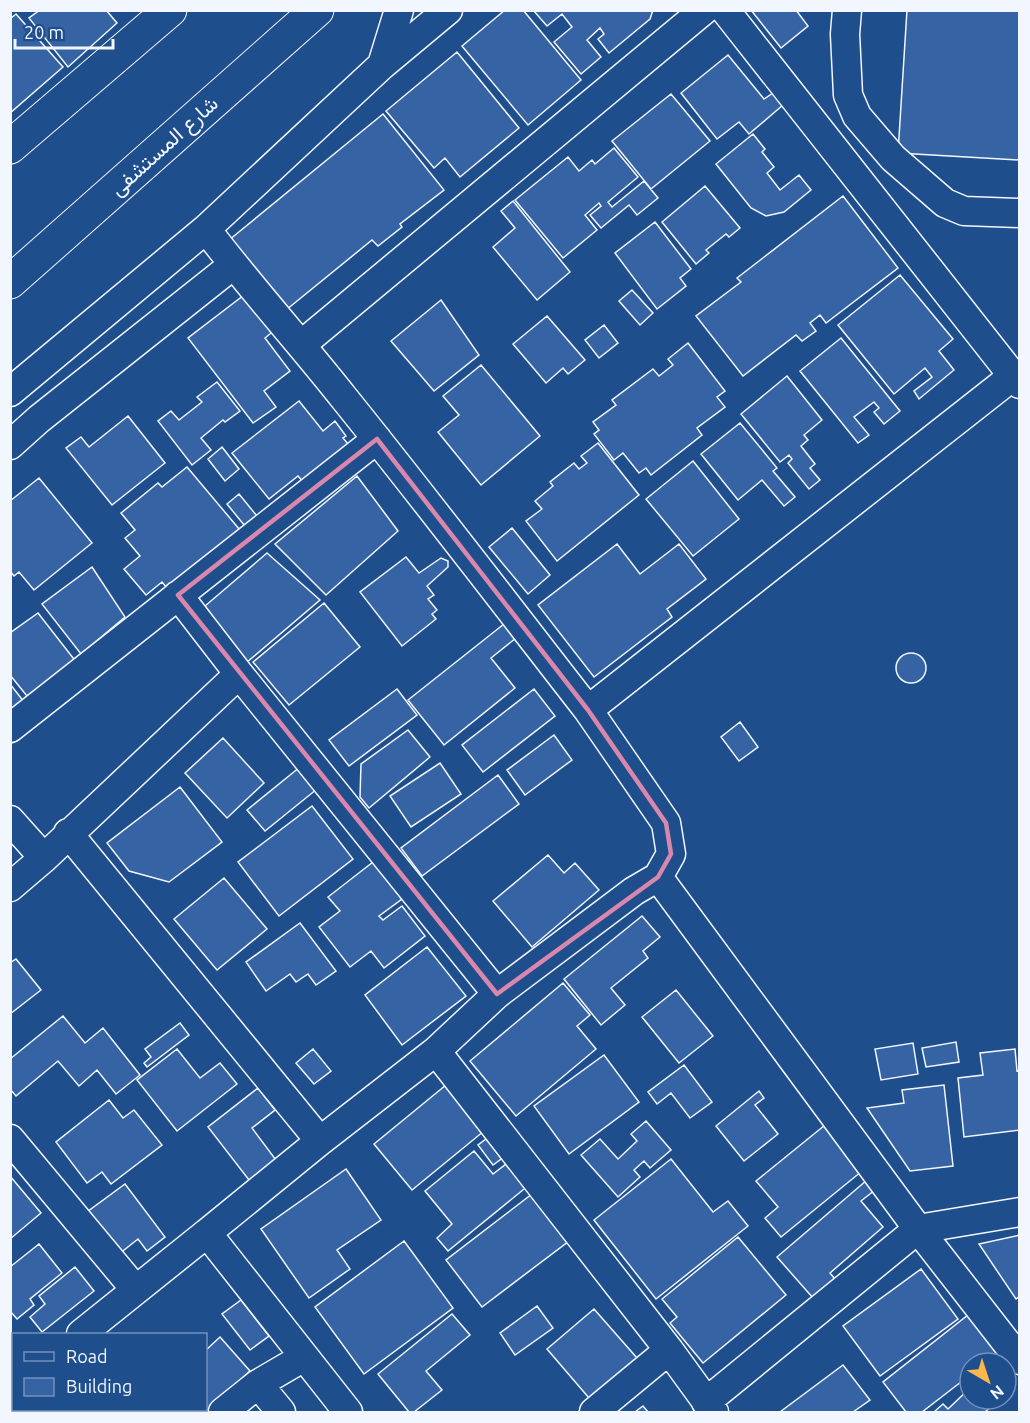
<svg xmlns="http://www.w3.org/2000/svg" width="1030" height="1423" font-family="Ubuntu,Vazirmatn,sans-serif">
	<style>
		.building { fill: #3563a3; stroke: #f2f6ff; stroke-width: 1.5 }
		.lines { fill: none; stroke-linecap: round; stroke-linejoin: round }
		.street-casing { stroke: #f2f6ff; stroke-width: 31 }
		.primary-casing { stroke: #f2f6ff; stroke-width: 35 }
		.street { stroke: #1f4e8c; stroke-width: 28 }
		.primary { stroke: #1f4e8c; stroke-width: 33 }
		.marked { fill: none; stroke: #da87ad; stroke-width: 4.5; stroke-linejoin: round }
		.labels { text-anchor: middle; stroke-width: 4.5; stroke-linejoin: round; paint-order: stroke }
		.street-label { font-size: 21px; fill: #f2f6ff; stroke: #1f4e8c }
	</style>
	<rect width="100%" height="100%" fill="#1f4e8c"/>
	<path class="building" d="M40,10H106L117,23L68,67L29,18Z
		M505,10H523L581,80L528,125L462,46Z
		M533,10H653L650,19L609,53L598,39L604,34L600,28L587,40L601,57L581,74L554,42L572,27L562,14L547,26Z
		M751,10H796L808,26L781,48Z
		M907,10H1020V160L898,153Z
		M16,14L63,67L10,113V19Z
		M457,52L519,128L460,177L445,158L434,168L386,111Z
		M728,55L764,99L773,93L783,105L749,134L739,122L717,139L681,93Z
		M671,94L710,141L651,189L612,141Z
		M383,114L444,190L400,224L402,227L378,246L372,240L286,310L229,240Z
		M753,134L765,149L762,152L774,167L767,173L780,190L799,175L811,190L784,212L766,216L751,208L716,164Z
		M614,148L638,177L608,202L612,207L644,181L658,198L637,215L629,205L601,228L590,215L601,206L599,203L585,215L597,230L563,258L515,200L568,157L579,171L592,160L595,164Z
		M705,186L740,228L729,237L726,234L706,250L709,253L696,264L662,222Z
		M843,196L898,268L826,323L820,315L810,323L816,331L802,341L796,335L743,376L696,316L741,282L737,278Z
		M513,201L570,272L537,300L493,247L515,228L501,211Z
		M655,222L691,269L680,278L686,286L657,309L615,253Z
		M900,275L953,339L939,351L954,370L919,399L914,391L932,377L925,368L894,394L838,325Z
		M632,290L653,313L640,325L619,301Z
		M248,292L276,329L265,338L290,371L264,391L276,407L253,423L188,338Z
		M441,300L479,355L434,391L391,341Z
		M547,316L585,360L568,374L563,368L546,383L513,344Z
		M604,325L618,343L599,358L585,340Z
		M841,338L900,411L884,424L874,412L879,408L874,402L854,417L869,435L858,443L800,371Z
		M688,343L725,391L717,397L725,407L697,428L702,435L651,475L646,468L639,473L623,453L614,460L594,434L599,430L593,422L616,405L612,400L653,369L659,376L673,365L668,359Z
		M481,365L540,436L481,485L438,432L459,415L443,396Z
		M787,376L822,420L804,435L808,440L801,446L815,464L810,468L820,480L809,489L788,463L792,459L789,455L780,462L741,414Z
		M217,382L240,411L225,422L223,420L201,438L211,450L192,465L158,421L171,411L179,420L202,402L197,397Z
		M299,401L323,431L335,421L346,436L343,438L353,450L307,486L298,476L269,499L232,453Z
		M128,416L165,463L112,505L66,448L81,437L89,447Z
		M740,423L777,468L773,471L795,497L784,506L762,480L738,500L701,454Z
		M598,443L639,495L557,561L526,521L542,509L535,501L553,486L550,482L574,463L579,469L587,463L581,456Z
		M222,447L239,469L225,481L208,459Z
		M693,461L739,519L693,556L646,499Z
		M187,467L245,536L173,595L162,582L146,595L124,569L140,556L125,538L135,530L121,513L158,483L162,487Z
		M357,476L398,531L326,595L275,544Z
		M39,478L92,543L34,590L19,572L14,576L10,571V501Z
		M239,494L261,521L249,531L227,504Z
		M512,528L550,575L528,594L489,547Z
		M617,544L640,574L679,544L706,579L667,609L672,617L594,677L538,605Z
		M267,553L320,600L246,663L205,606Z
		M406,557L419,573L441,558L448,561V567L427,586L434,595L428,599L437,610L432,614L436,619L402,646L360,592Z
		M92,567L125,617L81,654L42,604Z
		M324,603L360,647L289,705L253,662Z
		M38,613L77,663L53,677L27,696L10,675V633Z
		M504,624L516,638L491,658L515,688L444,745L408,700Z
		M896 668a15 15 0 1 1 30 0a15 15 0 1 1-30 0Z
		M10,684L25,703L10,714Z
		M397,689L417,715L349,766L329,740Z
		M534,689L555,716L483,772L462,745Z
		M740,722L758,747L739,761L721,737Z
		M408,730L430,757L369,808L360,797L361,764Z
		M554,735L572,760L525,795L507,770Z
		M223,738L264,783L227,818L185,773Z
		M440,763L461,794L411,827L390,796Z
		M300,767L317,789L265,831L247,810Z
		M498,775L519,804L422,876L401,848Z
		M180,787L222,842L169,882L129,871L107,843Z
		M312,806L353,859L279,916L238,862Z
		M548,855L564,873L575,863L599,890L532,947L493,901Z
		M373,862L402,899L379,916L383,920L402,906L425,936L384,968L371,951L350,967L319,927L340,911L328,897Z
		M224,878L267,929L217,970L174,919Z
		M642,916L660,937L643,951L648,958L611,988L625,1005L601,1025L564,979Z
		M300,923L336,971L316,985L308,974L296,982L290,974L266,991L246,962Z
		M427,947L466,996L402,1045L365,995Z
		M16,959L41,990L10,1014V963Z
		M563,983L590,1015L577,1026L596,1049L516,1116L470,1061Z
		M676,990L713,1036L679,1063L642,1017Z
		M63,1016L85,1043L103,1028L140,1075L116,1094L97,1070L79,1086L58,1061L16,1096L10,1089V1059Z
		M180,1023L189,1035L147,1067L144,1063L151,1057L145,1049Z
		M956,1042L959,1062L926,1067L922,1048Z
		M913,1043L918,1074L881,1080L875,1049Z
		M177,1049L200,1078L220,1063L237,1084L177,1131L137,1080Z
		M313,1049L331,1071L314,1084L296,1063Z
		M1015,1049L1017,1071L1020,1070V1130L964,1137L958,1078L983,1075L980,1053Z
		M604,1055L639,1102L569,1154L534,1106Z
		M684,1065L712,1102L690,1118L671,1093L657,1104L648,1092Z
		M446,1085L484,1131L412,1190L374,1144Z
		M944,1085L953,1166L910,1171L867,1108L904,1103L902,1090Z
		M258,1088L275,1110L252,1128L276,1160L249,1180L208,1127Z
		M759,1091L764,1098L755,1105L778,1134L744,1161L716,1126Z
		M109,1100L123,1118L134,1110L162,1145L111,1184L102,1172L87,1183L56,1142Z
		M646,1121L671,1150L650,1168L644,1161L634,1170L640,1177L618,1197L581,1155L600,1139L618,1159L637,1141L631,1134Z
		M830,1121L867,1167L781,1237L765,1218L778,1207L756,1181Z
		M493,1134L508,1154L493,1165L478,1145Z
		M474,1151L493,1174L510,1161L529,1185L448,1251L437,1238L452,1224L425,1191Z
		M671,1159L713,1212L728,1201L748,1226L656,1299L594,1220Z
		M346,1169L381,1220L337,1250L350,1269L309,1298L261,1229Z
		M10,1176L41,1213L10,1239Z
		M867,1180L875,1190L861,1201L883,1227L830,1273L835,1279L813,1298L777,1257Z
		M125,1184L165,1237L147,1251L138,1239L119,1254L87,1212Z
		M532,1194L569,1241L482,1307L446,1260Z
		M1020,1235V1296L1016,1299L979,1244Z
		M738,1237L786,1295L703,1363L670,1323L677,1317L662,1299Z
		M404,1241L453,1308L364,1374L315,1307Z
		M39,1244L62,1273L30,1299L34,1305L17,1319L10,1311V1267Z
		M75,1267L94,1291L42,1332L30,1317L45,1304L39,1296Z
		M921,1269L958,1319L880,1376L843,1326Z
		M241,1300L269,1336L250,1350L222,1314Z
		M537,1306L553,1328L515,1355L500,1333Z
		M594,1309L637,1358L589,1398L547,1349Z
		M452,1314L470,1335L426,1371L442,1390L414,1412H409L378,1374Z
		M968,1315L1006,1347L986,1363H970V1375L922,1412H906L883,1382Z
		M220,1337L250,1371L205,1412L203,1410H206V1350Z
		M10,1339L14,1342V1355L10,1358Z
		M843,1365L870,1400L853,1412H780Z
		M970,1388V1399H989L993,1405L985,1412H934L943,1404L948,1409Z
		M14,1401V1410H45L47,1412H10V1403Z
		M643,1406L648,1412H635Z"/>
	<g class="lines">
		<defs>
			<path id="street" d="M725,10L1013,376
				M847,10L845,34L848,95L857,116L893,158L945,203L964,211L1020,213
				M382,65L399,10
				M206,229C250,287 299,341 344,398C427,501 507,606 588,710L1013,376L1020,384
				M301,345L704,10
				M10,392L206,229L382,65L448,10
				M10,445L39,419L233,265
				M239,674L497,994
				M588,710L666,823L671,854L658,877L918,1229L1020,1360
				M10,728L377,439
				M10,820L44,858L10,887
				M68,833L320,1141
				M44,858L239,674L178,595
				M436,1051L669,1350L714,1412
				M10,1139L135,1289
				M207,1233L320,1141L436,1051L497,994L634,891L658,877
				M81,1334L207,1233L348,1412
				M10,1393L14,1390
				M706,1402L918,1229L1020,1212
				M223,1412L258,1384
				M281,1412L258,1384L304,1357
				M594,1412L669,1350"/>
			<path id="primary" d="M10,147L170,10
				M10,282L317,10"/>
		</defs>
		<use href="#street" class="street-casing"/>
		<use href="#primary" class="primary-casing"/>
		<use href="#street" class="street"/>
		<use href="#primary" class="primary"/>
	</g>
	<path class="marked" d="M377,439L588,710L666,823L671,854L658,877L497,994L178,595Z"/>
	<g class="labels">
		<g class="street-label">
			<text transform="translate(164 146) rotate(-42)" y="7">شارع المستشفى</text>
		</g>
	</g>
	<rect width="1030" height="1423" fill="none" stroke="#f2f6ff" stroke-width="24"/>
	<rect x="12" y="1333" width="195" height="78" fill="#1f4e8c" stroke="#7391ba" stroke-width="1.5"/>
	<rect x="24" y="1352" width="30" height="9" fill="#1f4e8c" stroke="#7391ba" stroke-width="1.5"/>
	<text x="66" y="1363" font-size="18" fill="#f2f6ff">Road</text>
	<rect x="24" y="1378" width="30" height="18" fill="#3563a3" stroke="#7391ba" stroke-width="1.5"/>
	<text x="66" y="1393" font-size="18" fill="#f2f6ff">Building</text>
	<g transform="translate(988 1381) rotate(141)"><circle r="28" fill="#1f4e8c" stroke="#7391ba" stroke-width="1.5"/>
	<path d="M0-4.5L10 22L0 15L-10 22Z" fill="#ffb74d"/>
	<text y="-9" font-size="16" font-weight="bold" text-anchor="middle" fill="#f2f6ff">N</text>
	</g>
	<path d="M15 39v9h98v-9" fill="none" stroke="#f2f6ff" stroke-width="3"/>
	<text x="24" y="39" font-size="18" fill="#f2f6ff" stroke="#1f4e8c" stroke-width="4.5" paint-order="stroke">20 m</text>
</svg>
